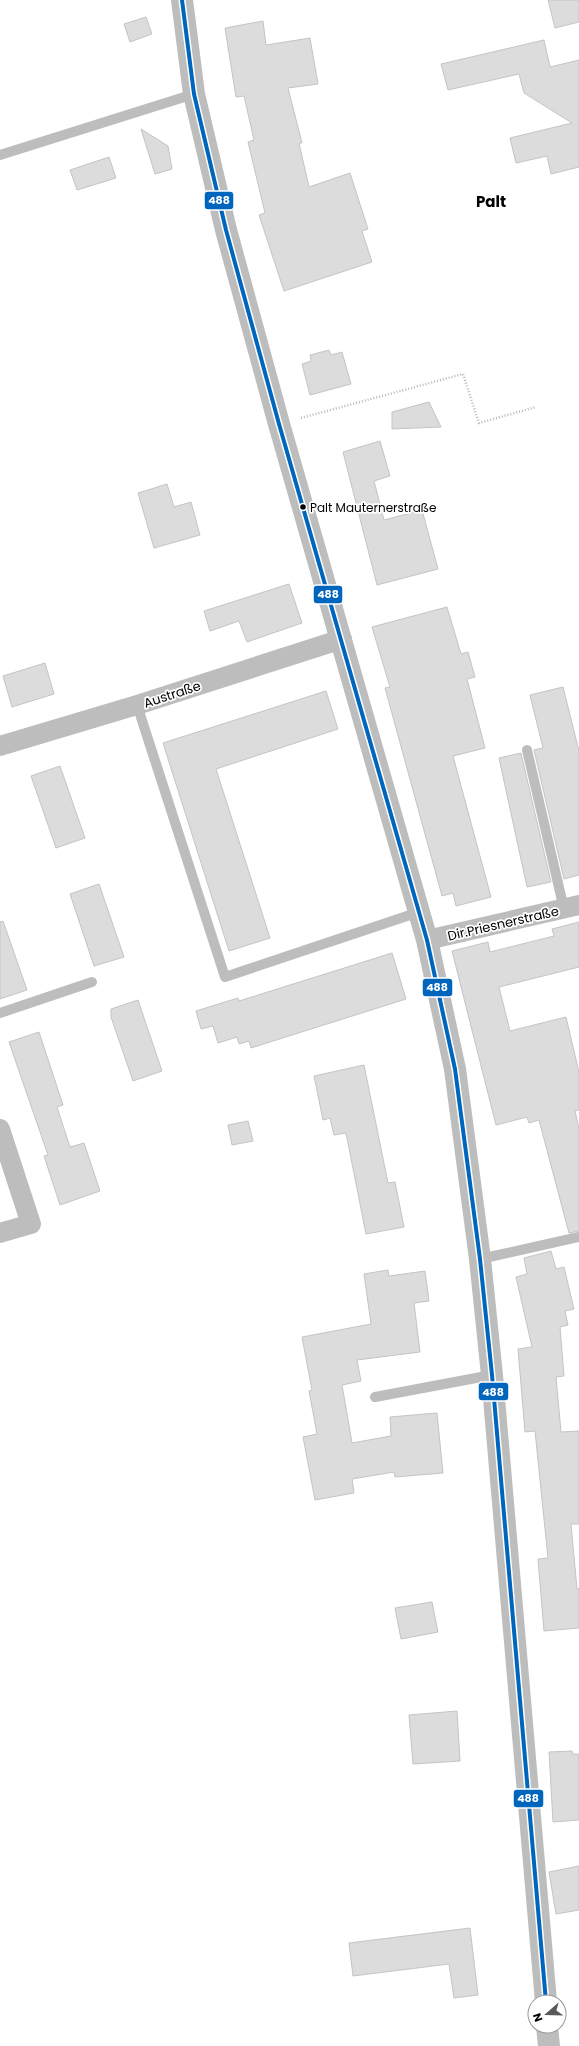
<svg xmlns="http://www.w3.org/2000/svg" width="579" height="2046" font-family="Poppins,sans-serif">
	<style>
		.building { fill: #dcdcdc; stroke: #c4c4c4 }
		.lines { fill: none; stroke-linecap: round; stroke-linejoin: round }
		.path { stroke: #b8b8b8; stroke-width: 2.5; stroke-dasharray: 1 2; stroke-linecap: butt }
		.service { stroke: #bdbdbd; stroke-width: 10 }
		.minor { stroke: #bdbdbd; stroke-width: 20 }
		.tertiary { stroke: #bdbdbd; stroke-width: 22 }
		.bus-1-casing { stroke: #fff; stroke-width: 7 }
		.bus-1 { stroke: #0065bd; stroke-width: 4 }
		.bus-dot { fill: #000; stroke: #fff; stroke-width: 1.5 }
		.labels { text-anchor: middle; stroke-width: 3.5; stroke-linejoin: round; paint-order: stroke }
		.bus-label { font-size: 12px; fill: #000; stroke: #fff; text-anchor: start }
		.street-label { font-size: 13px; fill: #000; stroke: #fff }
		.quarter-label { font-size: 15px; font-weight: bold; fill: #000; stroke: #fff }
		.line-badge { stroke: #fff; stroke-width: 1.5 }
		.badge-label { font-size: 11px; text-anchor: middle; font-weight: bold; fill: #fff }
	</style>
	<rect width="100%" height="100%" fill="#fff"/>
	<path class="building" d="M548,0H579V22L555,28Z
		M146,17L152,34L130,42L124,24Z
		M263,21L266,45L310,38L318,84L288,88L302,143H299L309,187L350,173L368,229L362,231L372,262L284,291L259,215L265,213L248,142L254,140L244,96L236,97L225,28Z
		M544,40L550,67L579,60V167L551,174L547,156L516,163L510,138L572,123L524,93L519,74L448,90L441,64Z
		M141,129L168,146L172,169L155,174Z
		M109,157L116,178L77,190L70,170Z
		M329,350L331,355L342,352L351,384L310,395L302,364L311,361L310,355Z
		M429,402L441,427L392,429V412Z
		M380,441L390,476L374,481L384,520L422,510L438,569L377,585L343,452Z
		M167,484L174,507L191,502L200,535L154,548L138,493Z
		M289,584L302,623L247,642L239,621L210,631L204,611Z
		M447,607L461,654L468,652L475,677L467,679L485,748L453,756L491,897L456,906L453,893L442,896L385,688L390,687L372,627Z
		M45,663L54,694L12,707L3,676Z
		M563,687L579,751V875L564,879L534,750L543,748L530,695Z
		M326,691L338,729L216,769L270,938L229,951L163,743Z
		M521,753L551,882L527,887L499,758Z
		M60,766L85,838L56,848L31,776Z
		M99,884L124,957L94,966L70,894Z
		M3,921L27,990L0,999V922Z
		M579,922V967L499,987L510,1031L566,1017L579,1072V1110L575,1111L579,1128V1231L569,1233L539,1120L529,1123L527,1117L496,1125L452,951L488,942L490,952L554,936L552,929Z
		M392,953L406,999L251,1048L249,1041L239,1044L237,1037L218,1043L213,1026L201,1029L196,1011L238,998L239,1001Z
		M138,1000L162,1071L133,1081L111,1017V1009Z
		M39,1032L63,1105L57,1107L70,1147L84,1143L100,1191L60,1205L44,1156L48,1155L9,1042Z
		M364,1065L388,1183L395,1182L404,1227L366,1234L346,1133L334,1135L330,1118L323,1120L314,1076Z
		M248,1121L253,1141L232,1145L228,1125Z
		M551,1251L556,1269L564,1267L574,1309L565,1311L568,1325L560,1327L564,1376L556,1377L561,1432L579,1431V1524H571L577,1589L579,1588V1628L544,1631L538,1559L548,1558L535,1431L525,1432L518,1349L532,1347L516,1277L527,1274L524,1258Z
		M388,1270L389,1276L425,1271L429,1301L414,1303L420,1352L357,1360L361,1381L342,1385L352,1443L391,1436L390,1417L437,1413L443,1473L395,1477L394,1472L352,1479L354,1493L315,1500L303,1437L317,1434L309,1391L312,1390L302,1337L371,1324L364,1274Z
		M432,1602L438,1632L401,1639L395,1608Z
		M457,1711L460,1761L413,1764L409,1715Z
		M572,1751L573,1754H579V1820L553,1822L549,1752Z
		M579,1866V1910L556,1914L549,1872Z
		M470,1928L478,1995L454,1998L449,1964L353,1976L349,1943Z"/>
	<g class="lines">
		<path class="path" d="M301,418L463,374L479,423L536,407"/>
		<path class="service" d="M0,155L194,94
			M137,705L225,977L419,912
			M527,750L564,909
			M0,1013L92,982
			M480,1259L579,1237
			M375,1397L492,1375"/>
		<path class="minor" d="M0,746L137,705L342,639
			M427,940L579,905
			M0,1129L31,1224L0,1233"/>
		<path class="tertiary" d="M182,0L194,94L226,230L279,424L427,940L455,1069L480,1259L492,1375L546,2002
			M547,2026L549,2046"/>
		<defs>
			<path id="bus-1" d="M182,0L194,94L226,230L279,424L427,940L455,1069L480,1259L492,1375L546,2002"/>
		</defs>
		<use href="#bus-1" class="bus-1-casing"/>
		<use href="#bus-1" class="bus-1"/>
	</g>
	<circle class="bus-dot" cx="303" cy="507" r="3.5"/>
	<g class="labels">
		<g class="bus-label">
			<text x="310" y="512">Palt Mauternerstraße</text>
		</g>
		<g class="street-label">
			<text transform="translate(172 694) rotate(-18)" y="5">Austraße</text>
			<text transform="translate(503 923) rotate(-13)" y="5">Dir.Priesnerstraße</text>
		</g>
		<g class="quarter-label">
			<text x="491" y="207">Palt</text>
		</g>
	</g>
	<g class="line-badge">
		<rect x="204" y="191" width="30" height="19" rx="4" fill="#0065bd"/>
		<rect x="313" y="585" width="30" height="19" rx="4" fill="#0065bd"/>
		<rect x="422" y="978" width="31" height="19" rx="4" fill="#0065bd"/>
		<rect x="478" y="1382" width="31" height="19" rx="4" fill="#0065bd"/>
		<rect x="513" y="1789" width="31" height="19" rx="4" fill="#0065bd"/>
	</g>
	<g class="badge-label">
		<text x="219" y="204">488</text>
		<text x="328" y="598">488</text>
		<text x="437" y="991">488</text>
		<text x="493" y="1396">488</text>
		<text x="528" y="1802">488</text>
	</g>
	<g transform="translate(547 2014) rotate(250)"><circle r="19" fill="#ffffff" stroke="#999999"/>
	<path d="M0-3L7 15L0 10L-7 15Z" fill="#595959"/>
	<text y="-6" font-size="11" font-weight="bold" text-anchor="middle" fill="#000000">N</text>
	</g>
</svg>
